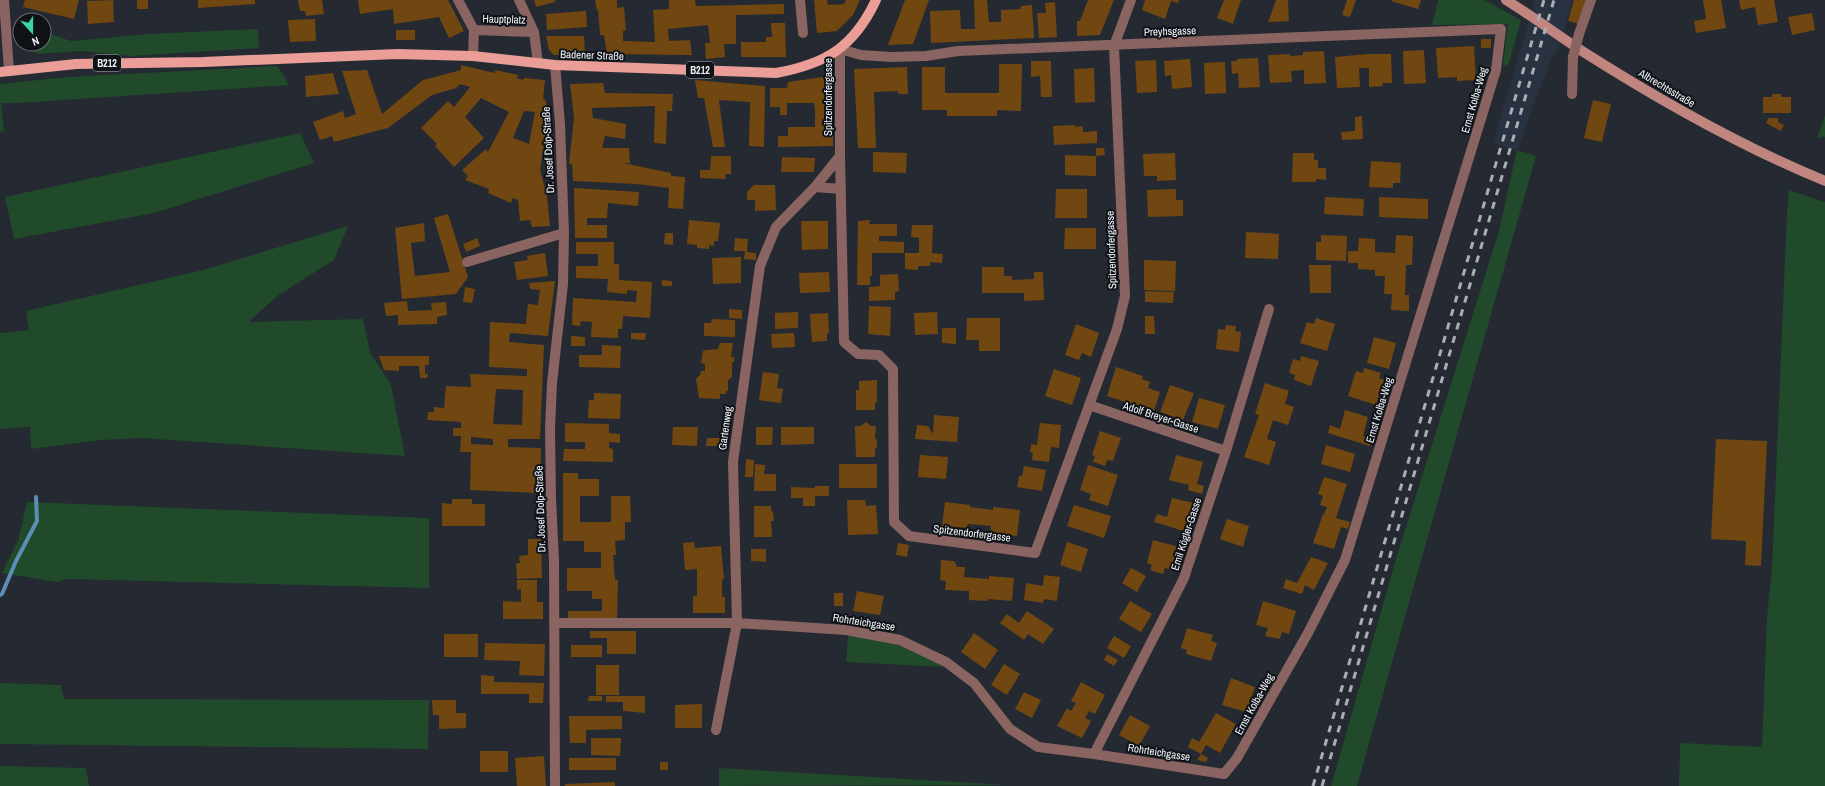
<svg xmlns="http://www.w3.org/2000/svg" width="1825" height="786" font-family="'Archivo Narrow',sans-serif">
	<style>
		.built { fill: #293240 }
		.green { fill: #204a29 }
		.lines { fill: none; stroke-linecap: round; stroke-linejoin: round }
		.stream { stroke: #5a8eb5; stroke-width: 4 }
		.building { fill: #714711; fill-rule: evenodd }
		.street { stroke: #896460; stroke-width: 10 }
		.secondary { stroke: #c0857f; stroke-width: 10 }
		.primary { stroke: #ea9e97; stroke-width: 10 }
		.rail { stroke: #a9aeb5; stroke-width: 3; stroke-dasharray: 7 7; stroke-linecap: butt }
		.street-bridge { stroke: #896460; stroke-width: 10 }
		.labels { text-anchor: middle; stroke-width: 4; stroke-linejoin: round; paint-order: stroke }
		.shield { fill: #0f1216; stroke: #acb0b6; stroke-width: 1 }
		.shield-label { font-size: 10px; font-weight: bold; fill: #f0f4fa }
		.street-label { font-size: 11px; fill: #f0f4fa; stroke: #0f1216 }
	</style>
	<rect width="100%" height="100%" fill="#242932"/>
	<path class="built" d="M1535,0H1572L1566,25L1559,48L1553,54L1517,150L1493,143Z"/>
	<path class="green" d="M1438,0H1484L1521,20L1509,63L1505,66L1503,65L1508,24L1432,25Z
		M258,29L259,48L131,56L82,51L38,54L23,44H44V32L71,41L149,34Z
		M278,66L289,85L18,103H1L4,131L0,132V84L67,77Z
		M1825,115V137L1817,138Z
		M300,133L314,163L154,213L14,239L5,197Z
		M1517,150L1536,156L1357,786H1331L1396,559L1499,231Z
		M1789,190L1825,202V786H1679L1680,743L1762,747L1767,617L1772,568L1787,212Z
		M348,226L334,260L277,296L249,322L363,319L370,352L391,385L405,456L142,438L102,440L31,449L30,427L0,429V333L29,330L26,311L203,270Z
		M27,502L429,518V588L68,579L56,582L2,573L18,541Z
		M848,636C888,639 910,646 944,667L846,662Z
		M0,683L61,685L64,699L429,700L428,749L0,744Z
		M0,766L86,768L89,786H0Z
		M719,768L1008,785L719,786Z"/>
	<g class="lines">
		<path class="stream" d="M0,595L2,594L16,561L37,521L36,497"/>
	</g>
	<path class="building" d="M25,0H79L74,19L23,7Z
		M113,0L114,22L88,24L87,1Z
		M137,0H148V9H137Z
		M198,0H255V4L198,8Z
		M298,0H322L324,14L306,16L305,11H300Z
		M358,0H448L464,31L449,38L439,17L394,24L393,9L360,14Z
		M534,0H555V2L536,7Z
		M595,0H617V8L624,7L626,30L623,31V41L655,42L653,10L669,9V0H695L696,6L784,4V14L736,15V44H724L725,57L706,59L705,43H710L708,25L668,29L669,41L690,40L692,55L607,54L604,35H600L598,9L597,11Z
		M814,0H827L828,5L844,4L846,0H860L853,15L837,31L817,33Z
		M905,0H929L913,44L888,45Z
		M974,0H987L989,22H1001V10L1021,9V6L1032,5L1034,38L931,43L930,11L960,10L961,29H975Z
		M1088,0H1114L1100,35L1077,36V21H1080Z
		M1145,0H1179L1178,3L1171,1L1165,19L1142,10Z
		M1224,0H1241L1233,24L1217,18Z
		M1276,0H1288L1289,21L1268,22Z
		M1347,0H1356L1350,17L1342,15Z
		M1392,0H1421L1418,9L1391,1Z
		M1574,0H1586L1579,24L1568,21Z
		M1703,0H1721L1726,28L1696,33L1694,21L1706,19Z
		M1739,0H1774L1778,22L1758,25L1755,7L1741,10Z
		M1055,2L1057,37L1039,38L1037,13H1046L1045,3Z
		M586,11L587,27L547,30L546,14Z
		M1812,13L1815,30L1792,35L1788,17Z
		M315,19L316,41L290,42L288,20Z
		M771,23H785L786,57H741V42H766V37H772Z
		M396,30H415V40H396Z
		M546,36H584L585,55H554L549,50Z
		M1481,39H1491V48H1481Z
		M1474,46L1476,80L1457,81V77L1438,78L1436,48Z
		M1424,50L1426,83L1404,84L1403,51Z
		M1324,51L1326,83L1304,84V70L1291,71L1292,82L1270,83L1268,55L1290,54V56L1303,55V52Z
		M1368,54H1391L1392,83H1382L1383,86L1369,87V68H1359L1360,87L1337,88L1335,57Z
		M1258,58L1260,87L1239,88L1238,73L1232,74L1231,61H1237V59Z
		M1190,59L1192,87L1172,89L1171,75L1165,76L1164,61Z
		M1156,60L1157,92L1137,93L1135,61Z
		M1031,61H1051L1052,97H1041L1040,76L1031,77Z
		M1225,62L1226,93L1205,94L1204,63Z
		M999,64H1022L1021,111L997,110V116H947V110H922V67H945V93H999Z
		M461,65L495,73V70L518,75L517,78L523,80L524,78L545,80L543,99H545L549,112L540,170L547,196L550,226L532,227L530,220L520,221L518,200L513,198L511,203L488,193L489,189L465,180L468,176L462,170L486,149L488,152L509,112L481,98L465,117L484,138L454,167L435,146L437,144L421,128L448,101L454,107L470,87L460,84L456,88L432,95L388,128L334,142L332,136L320,140L313,122L343,111L345,118L356,114L342,71L367,70L382,114L423,80L461,70ZM524,111L535,112L529,144L513,138Z
		M907,67L908,94H898V91L874,92L876,148H858L854,69Z
		M1094,68L1095,102L1075,103L1074,69Z
		M333,73L339,94L306,97L305,76Z
		M830,76L833,78V146L778,147V136H788V127H815V111L814,103H787V115H780V107H770V88H787L788,82Z
		M695,80L765,86L764,147L749,146L750,102L719,100L725,147H713L704,98H698Z
		M603,83L605,93L673,94L672,111H667L666,144L654,143L655,106L592,108L593,118L626,124L625,139L605,136L602,148H629L630,163H623L671,173V176L685,177L683,209L668,208L669,188L637,184L573,181L572,164H569L574,118L570,84Z
		M1772,94H1781V97H1791V113H1763V97H1772Z
		M1593,100L1611,104L1602,142L1584,138Z
		M1362,116L1363,139L1342,140L1341,132L1355,131V117Z
		M1769,118H1778V122L1784,125L1781,131L1766,123Z
		M1075,125V127L1083,126V132L1097,131V143L1054,145L1053,126Z
		M1096,148H1104L1105,155L1096,156Z
		M873,152L907,153L906,173L873,172Z
		M1175,153L1176,180L1157,181V176H1144L1143,154Z
		M1293,153H1314V160H1318V168H1326V180L1316,179V182H1292Z
		M1065,155L1096,156V176L1065,175Z
		M711,156H731V174H725L726,179L700,178V170H710Z
		M782,157L815,158L814,172H781Z
		M1371,161L1401,163L1400,183H1393V188L1369,187Z
		M754,185H775L776,210L755,211V200H747V192Z
		M574,188L639,192L638,206L608,203L607,218H587V225H607V238H575Z
		M1056,189H1087V218H1055Z
		M1176,189V200H1183V216L1148,217L1147,190Z
		M1325,197L1364,199L1363,216L1324,214Z
		M1379,197L1428,199V219L1379,217Z
		M448,214L468,277L456,294L402,299L395,228L424,223L425,241L411,243L415,276L450,272L434,218Z
		M689,220L720,223L718,241H714V246L709,245V249L697,248V245L687,244Z
		M870,220L869,224H897V236H879V241L904,242V253H872V276H870V285H857L858,221Z
		M801,221H828V249L802,250Z
		M912,225H933L932,253L943,254L942,263L930,262V266H918V270L905,269V253H919V238L911,237Z
		M1065,228H1096V249H1064Z
		M1246,232L1279,234L1278,259L1245,258Z
		M665,233H673V245L664,244Z
		M1321,235L1347,236L1346,261L1316,260V242H1321Z
		M1396,235L1413,236L1412,265H1406L1405,295H1409V311L1391,310L1392,294H1384L1385,276H1375V270L1358,269V263H1348V251H1358L1359,238L1375,239V252L1395,253Z
		M477,238L480,246L466,252L463,244Z
		M735,238L748,239L747,252L756,253V260L744,259L745,251H734Z
		M576,242H614V264H619V280L652,282L650,318L623,316L622,329H618V338L591,337L592,322L581,321L580,326L572,325L573,298L636,302L637,291L627,290V294L607,292L608,279L576,278V266H598V254H576Z
		M545,253L548,276L517,280L514,262L528,260L527,256Z
		M741,257V283L713,284L712,258Z
		M1144,260L1176,261L1175,291L1144,290Z
		M1309,265H1331V293H1310Z
		M982,267H1004V276H1012V280L1034,279V272H1043L1044,300L1024,301V293H982Z
		M829,272L830,292L800,293L799,273Z
		M898,274L899,291L895,292V300L869,301V287L880,286V275Z
		M662,280L672,281V286H662Z
		M555,281L548,336L510,333L509,342L544,345L540,439H508V447L541,448L540,493L470,490L471,452H460L461,436H453V428H461V422L427,420L428,412H434V407L444,408L446,386L471,387L470,374L527,376V369L489,367L490,322L526,324L528,304L538,305L540,290L530,289L529,283ZM496,389L523,390L522,425L493,424ZM471,437L493,439V445L471,444Z
		M465,287L475,289L472,303L463,302Z
		M1145,291L1174,292L1173,303L1145,302Z
		M407,301L408,311L432,310L431,303L446,302L447,315L437,317V324L398,325V315L386,316L384,303Z
		M869,306L891,307L890,336L868,334Z
		M729,309L742,310V319L729,318Z
		M798,312V328L775,329V313Z
		M937,312L938,334L915,335L914,313Z
		M828,313L829,333H827V341L812,342L810,314Z
		M1145,316H1154L1155,334H1145Z
		M967,318H1000V351H979V340H966Z
		M1316,318L1335,324L1327,351L1300,343L1307,322L1314,324Z
		M712,319L735,320V337L704,336V323H711Z
		M1076,324L1099,333L1091,357L1082,353L1079,360L1065,355Z
		M1226,325L1236,326L1235,331L1241,332L1239,352L1216,349L1218,329L1225,330Z
		M942,328H956V344L942,343Z
		M631,333H646L645,340L631,339Z
		M794,333L795,347L772,348L771,334Z
		M571,336L585,337V346H571Z
		M1374,337L1396,343L1389,369L1367,363Z
		M720,343H733L731,357H734V362H732V377L728,380V391H726V394H720V399L699,398L696,379L700,375L701,371H705V364L701,363L703,351L706,350L718,349Z
		M602,345L621,346L620,368L579,367V355H602Z
		M379,356H429V365H425V374H428L427,378H420L419,366H399V371L384,370Z
		M1301,356L1319,361L1311,386L1294,380L1295,375L1289,373L1293,359L1300,361Z
		M1116,367L1143,376L1142,379L1150,382L1148,388L1160,392L1153,414L1140,410L1141,407L1107,396Z
		M1364,368L1381,373L1379,378L1384,380L1376,405L1348,396L1356,371L1363,373Z
		M1054,369L1081,378L1072,405L1045,396Z
		M763,372L779,374L777,388L783,389L781,403L759,400Z
		M877,380V402L875,403V410H856V390H859V381Z
		M1265,383L1289,391L1285,404L1294,407L1288,425L1273,420L1267,439L1276,442L1269,465L1244,457L1259,415L1255,414Z
		M1170,385L1194,393L1183,420L1160,412Z
		M594,393L621,394L620,419L588,418L589,400H594Z
		M1199,398L1225,405L1218,429L1192,422Z
		M1345,410L1368,417L1363,436L1372,438L1370,446L1328,433L1330,425L1340,429Z
		M934,415L959,417L957,442L915,439L917,425L928,426L933,434Z
		M866,422L871,426H876L875,438L877,440V448L875,449V457H856L855,426H861Z
		M565,423L609,424V433L620,434V443L609,442V448L613,449V462L563,461L564,449H585V442H565Z
		M1040,423L1061,425L1059,448L1051,447L1049,462L1032,460L1033,453L1030,452L1031,444L1037,445Z
		M673,427H698L697,446L672,445Z
		M756,427H773L772,445H756Z
		M781,427H814V444L781,445Z
		M1100,431L1121,438L1113,461L1107,460L1105,466L1093,462L1095,456L1092,455Z
		M707,438H722V446H706Z
		M1716,439L1767,441L1761,566L1745,565L1746,541L1711,539Z
		M1326,445L1355,454L1350,472L1321,464Z
		M920,455L948,457L946,479L918,477Z
		M1176,455L1203,462L1197,484L1204,486L1202,494L1188,490L1189,485L1169,480Z
		M746,459L754,460L753,477H745Z
		M755,464L765,465L764,474H776V491H754Z
		M839,464H877V488H839Z
		M1088,465L1118,475L1108,506L1089,500L1091,494L1080,490Z
		M1024,466L1046,470L1042,491L1017,487L1019,476H1022Z
		M563,473H578V479H599V496H580V522H611V496H630L631,522H625V540L615,541L616,555H613L615,580H618L617,621H568V611H602V599H592V591H567V568H601V552H584V541H563Z
		M1324,477L1347,484L1336,518L1350,522L1348,529L1341,527L1334,549L1313,543L1323,514L1329,515L1324,514L1327,507L1320,505L1323,496L1318,494Z
		M815,486H829V496H815V506H803V498H791V487L815,488Z
		M1172,498L1194,503L1187,532L1154,522L1157,514L1167,517Z
		M452,499H472V504H485V526H442V503L452,504Z
		M847,500H865L866,506L876,505L878,534L848,535Z
		M945,502L970,505V507L993,510V507L1020,510L1017,536L990,533L991,526L968,524L967,528L942,526Z
		M1074,505L1111,516L1104,538L1067,526Z
		M754,506H771V511H773L774,521H771L772,537H754Z
		M1227,519L1249,526L1243,547L1220,539Z
		M528,539H541L542,578L517,579L516,563H520L519,556L528,555Z
		M1153,540L1179,547L1173,570L1165,568L1163,574L1150,570L1152,565L1147,563Z
		M694,542L695,548L721,546L724,579H722V597H725V613H693V596H697V569L685,570L683,543Z
		M1067,542L1088,549L1081,572L1060,565Z
		M898,543L909,545L907,557L896,555Z
		M751,549H766V562L751,561Z
		M1311,557L1328,563L1314,590L1305,585L1302,594L1283,588L1286,579L1297,583Z
		M941,560L954,561L957,567H965L964,577L989,579V576L1014,578L1012,601L988,599L987,601L969,600V591L945,590L946,581L940,580Z
		M1131,568L1146,576L1137,592L1122,583Z
		M1044,575L1060,577L1057,601L1044,599L1043,603L1024,600L1026,583L1043,586Z
		M517,580H537V602H543V619H503V601L521,602V589L517,590Z
		M857,591L884,596L880,615L853,611Z
		M834,593H843V606H834Z
		M1130,601L1152,614L1141,632L1119,619Z
		M1263,601L1296,611L1289,634L1282,632L1280,639L1265,636L1268,628L1256,625Z
		M1027,611L1054,629L1043,644L1028,634L1024,640L1000,623L1007,614L1019,623Z
		M1187,628L1213,635L1211,641L1217,643L1211,661L1186,654L1187,650L1181,648Z
		M590,631H636V654H607V638H590Z
		M974,633L998,650L985,669L961,652Z
		M444,634H478V657H444Z
		M1114,636L1131,646L1124,658L1107,648Z
		M485,643L545,644L544,676L519,675L520,661L484,660Z
		M571,645H602V657H571Z
		M1107,654L1118,660L1114,666L1104,660Z
		M1004,664L1020,674L1007,695L991,685Z
		M596,665H619V695H596Z
		M481,675L494,676V682L544,683L543,703H529V694H481Z
		M1231,678L1255,687L1246,712L1222,705Z
		M1081,682L1105,695L1095,714L1089,711L1088,713L1085,718L1091,721L1082,738L1057,726L1067,708L1071,711L1076,703L1071,701Z
		M1024,692L1041,700L1032,718L1015,709Z
		M589,696H602V701H588Z
		M606,696H645V713L623,711V702H606Z
		M432,700H456V713H466V728L439,729V715H433Z
		M702,704V728H675V705Z
		M1216,713L1236,724L1220,753L1206,745L1201,754L1188,747L1192,738L1199,742Z
		M1130,715L1150,726L1139,746L1119,735Z
		M569,716H622V729L586,730V743H570Z
		M591,738H621L620,756L591,755Z
		M480,751H508V772H480Z
		M1201,754L1208,758L1206,762L1197,760Z
		M544,756L546,786H517L515,758Z
		M569,758H616V770H569Z
		M660,762H668V770H660Z
		M615,782V786H565V784Z"/>
	<g class="lines">
		<path class="street" d="M4,0L9,71
			M458,0L474,30L473,56
			M519,0L534,32L538,63
			M800,0L803,33
			M474,30L534,32
			M1579,34L1591,0
			M555,65L560,124L564,233L563,284L552,383L550,429L551,498L554,561L555,786
			M1572,94L1573,57
			M815,187L841,189
			M467,262L564,233
			M1089,405L1226,451
			M554,623H737L846,630L900,640L946,662L974,683L1010,729L1038,747L1094,754L1224,774L1237,758L1308,633L1345,560L1496,70L1501,29L958,51L926,56L891,57L861,55L840,49V156L844,342L858,354L879,355L893,369L894,522L909,536L1035,553L1117,329L1125,296L1114,46L1131,0
			M716,730L737,623L733,462L760,266L776,227L815,187L840,156
			M1094,754L1184,578L1226,451L1269,309"/>
		<path class="secondary" d="M1506,0C1532,16 1556,34 1582,51C1659,100 1740,146 1825,181"/>
		<path class="primary" d="M0,72L76,64L203,62L397,54L473,56L555,65L776,73C826,64 854,47 876,0"/>
		<path class="rail" d="M1313,786L1544,0
			M1322,786L1554,0"/>
		<path class="street-bridge" d="M1573,57L1579,34"/>
	</g>
	<g class="labels">
		<g class="shield">
			<rect x="93" y="55" width="28" height="16" rx="3"/>
			<rect x="686" y="62" width="28" height="16" rx="3"/>
		</g>
		<g class="shield-label">
			<text x="107" y="67">B212</text>
			<text x="700" y="74">B212</text>
		</g>
		<g class="street-label">
			<text transform="translate(504 19) rotate(2)" y="4">Hauptplatz</text>
			<text transform="translate(1170 31) rotate(-2)" y="4">Preyhsgasse</text>
			<text transform="translate(592 55) rotate(2)" y="4">Badener Straße</text>
			<text transform="translate(1667 88) rotate(31)" y="4">Albrechtsstraße</text>
			<text transform="translate(828 97) rotate(-90)" y="4">Spitzendorfergasse</text>
			<text transform="translate(1474 100) rotate(-74)" y="4">Ernst Kolba-Weg</text>
			<text transform="translate(548 150) rotate(-93)" y="4">Dr. Josef Dolp-Straße</text>
			<text transform="translate(1111 250) rotate(-92)" y="4">Spitzendorfergasse</text>
			<text transform="translate(1379 410) rotate(-73)" y="4">Ernst Kolba-Weg</text>
			<text transform="translate(1161 417) rotate(18)" y="4">Adolf Breyer-Gasse</text>
			<text transform="translate(725 428) rotate(-82)" y="4">Gartenweg</text>
			<text transform="translate(540 509) rotate(-92)" y="4">Dr. Josef Dolp-Straße</text>
			<text transform="translate(972 533) rotate(7)" y="4">Spitzendorfergasse</text>
			<text transform="translate(1186 534) rotate(-72)" y="4">Emil Kögler-Gasse</text>
			<text transform="translate(864 622) rotate(9)" y="4">Rohrteichgasse</text>
			<text transform="translate(1254 704) rotate(-61)" y="4">Ernst Kolba-Weg</text>
			<text transform="translate(1159 752) rotate(9)" y="4">Rohrteichgasse</text>
		</g>
	</g>
	<g transform="translate(32 32) rotate(159)"><circle r="19" fill="#0f1216" stroke="#696c71"/>
	<path d="M0-3L7 15L0 10L-7 15Z" fill="#3cd4a4"/>
	<text y="-6" font-size="11" font-weight="bold" text-anchor="middle" fill="#f0f4fa">N</text>
	</g>
</svg>
